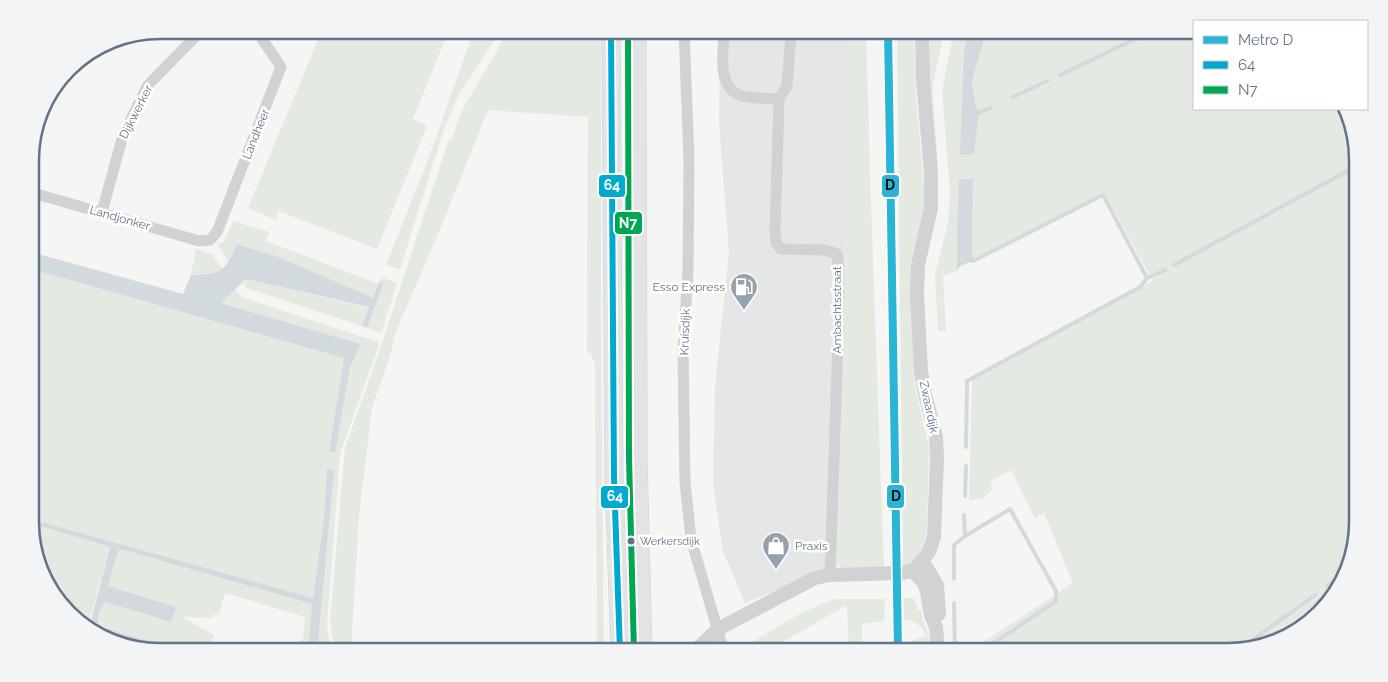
<svg xmlns="http://www.w3.org/2000/svg" width="1388" height="682" font-family="Raleway,sans-serif">
	<style>
		.built { fill: #e5e7e6 }
		.green { fill: #e4e9e1 }
		.water { fill: #d3dadd }
		.lines { fill: none; stroke-linecap: round; stroke-linejoin: round }
		.stream { stroke: #d3dadd; stroke-width: 4 }
		.primary-casing { stroke: #d1d3d4; stroke-width: 19 }
		.minor { stroke: #d0d2d3; stroke-width: 11 }
		.tertiary { stroke: #d0d2d3; stroke-width: 14 }
		.primary { stroke: #e2e3e4; stroke-width: 18 }
		.bus-1-casing { stroke: #fff; stroke-width: 10 }
		.bus-2-casing { stroke: #fff; stroke-width: 10 }
		.bus-1 { stroke: #00a9ce; stroke-width: 6 }
		.bus-2 { stroke: #00a651; stroke-width: 6 }
		.metro-1-casing { stroke: #fff; stroke-width: 11 }
		.metro-1 { stroke: #29b5d5; stroke-width: 8 }
		.bus-dot { fill: #627487; stroke: #fff; stroke-width: 2 }
		.labels { text-anchor: middle; stroke-width: 5; stroke-linejoin: round; paint-order: stroke }
		.bus-label { font-size: 11px; fill: #627487; stroke: #fff; text-anchor: start }
		.street-label { font-size: 12px; fill: #627487; stroke: #fff }
		.poi-label { font-size: 12px; fill: #627487; stroke: #fff; text-anchor: end }
		.rim { fill: none; stroke: #627487; stroke-width: 2.5 }
		.line-badge { stroke: #fff; stroke-width: 2 }
		.badge-label { font-size: 14px; text-anchor: middle; font-weight: bold; fill: #fff }
		.pale-badge-label { font-size: 14px; text-anchor: middle; font-weight: bold; fill: #111 }
	</style>
	<rect width="100%" height="100%" fill="#f5f6f3"/>
	<path class="built" d="M720,30H858L849,561L745,603L723,551L713,486L715,386L729,253L719,122Z"/>
	<path class="green" d="M322,30H449L413,119L427,126L377,249L278,211L276,220L248,208Z
		M474,30H501L460,93L445,126L400,269L386,265L430,154Z
		M509,30H601V333L604,652H597L595,363L591,355L587,352L588,117L488,110L436,239L396,331L390,356L372,408L359,515L351,652H335L330,622L345,448L381,346L449,139L452,140L461,112Z
		M848,30H866L870,174L884,571H845L839,565L837,551L847,172Z
		M897,30H914L916,97L925,199L921,224L911,264L915,386L929,447L927,529L923,550L916,560L903,567Z
		M930,30H944L933,85V101L938,165L935,166L928,75Z
		M954,30H969L964,52L961,155L979,113L975,102L972,81L987,30H1194V109H1344L1357,143L1358,523L1345,579L1301,630L1237,652H968L1073,583L1044,513L1035,519L1011,470L990,482L993,489L983,498L969,501L972,380L1153,281L1105,194L973,261L974,257L972,255L973,179H960L957,230V271L943,276L946,331H938L935,275L948,223L950,192L942,91Z
		M233,221L269,232L266,241L379,284L373,299L279,257L236,244L229,262L217,244L224,242Z
		M196,249L212,254L222,269C212,275 203,276 191,275Z
		M31,269L344,358L329,451L334,453L350,367L361,344L222,304L223,301L235,289L241,297L378,342L379,345L340,453L327,626L331,652H317L333,470H327L324,517L313,598L31,519Z
		M382,277L396,283V287L381,333L367,328L384,284L379,282Z
		M251,280L369,308L362,326L246,288L243,283Z
		M31,523L110,547L89,622L82,621L57,601L31,540Z
		M124,550L312,604L308,652H296L300,639L303,640L305,617L225,593L219,615L214,614L213,618L182,617L214,635L208,651L206,652H185L98,626C97,619 100,607 105,602L171,622L175,607L108,586L118,551Z
		M904,598H914L918,610H921C923,624 931,637 931,652H908V642L926,636C923,626 914,620 904,620Z
		M836,599H885L884,621L862,624V652H849L847,607L845,606L766,652H736C768,633 800,610 836,599Z
		M87,626L174,652H160L103,639Z"/>
	<path class="water" d="M969,30H987L972,81L975,102L979,113L974,152L972,154L960,155L964,52Z
		M959,179H973L972,255L974,257L973,261L960,266L957,271V230Z
		M236,244L279,257L373,298L379,282L384,283L367,328L362,326L369,307L251,280L244,281L223,301V304L361,344L350,367L335,453L329,451L344,358L31,269V252L183,294L191,275C218,276 228,270 236,244Z
		M327,469L334,470L317,652H308L312,604L124,550L118,551L108,586L176,607L171,622L105,602C100,607 97,619 98,626L185,652H174L87,626L82,621L88,623L91,620L110,547L31,523V519L313,598L324,517Z"/>
	<g class="lines">
		<path class="stream" d="M1060,75L1154,30
			M1013,97L1047,81
			M979,113L990,108
			M973,261L1103,195L1147,278L1165,270
			M1174,265L1357,166
			M966,447L967,381L1140,287L1147,278
			M965,496L966,466
			M965,536L1010,509L1056,591V601L981,652
			M954,579V545L965,536L964,515
			M1327,586L1346,574
			M954,603L955,652
			M1236,652L1315,595"/>
		<defs>
			<path id="primary" d="M611,30L614,478L620,652
				M637,30L638,458L643,652"/>
		</defs>
		<use href="#primary" class="primary-casing"/>
		<path class="minor" d="M684,30L689,159L688,271L683,351L685,482L691,539L724,652
			M724,30C724,51 716,84 739,95C747,99 769,98 779,99
			M798,30L791,34L787,86L779,99L775,231L776,243L781,249L825,250L837,254L839,269L838,340L830,575
			M30,192L199,241L210,240L217,232L281,67L256,30
			M102,212L123,135L148,85L202,30"/>
		<path class="tertiary" d="M922,560L937,585L939,614
			M912,570L924,583L927,592L931,615L936,627L938,652
			M690,652L700,646L718,629L815,578L830,575L903,573L912,570L918,566L929,552L934,537L937,459L936,436L925,394L921,371L917,295L918,265L931,208V173L923,81L922,30"/>
		<use href="#primary" class="primary"/>
		<defs>
			<path id="bus-1" d="M611,30L614,478L620,652"/>
			<path id="bus-2" d="M628,30L629,458L634,652"/>
		</defs>
		<use href="#bus-1" class="bus-1-casing"/>
		<use href="#bus-2" class="bus-2-casing"/>
		<use href="#bus-1" class="bus-1"/>
		<use href="#bus-2" class="bus-2"/>
		<defs>
			<path id="metro-1" d="M888,30L898,652"/>
		</defs>
		<use href="#metro-1" class="metro-1-casing"/>
		<use href="#metro-1" class="metro-1"/>
	</g>
	<defs>
		<symbol id="fuel-pin" viewBox="-11 -11 22 30"><path d="M0 17L-7.5 6A9.5 9.5 0 1 1 7.5 6Z" fill="#95a2ad" stroke="#fff"/><path d="M-5.5-6h7V0h2V4h1.3V-2.5L3-4.5l.8-.8L6-3V5H2.5V1h-1V6h-7ZM-4.2-4.7v3.2H.2V-4.7Z" fill="#fff"/></symbol>
		<symbol id="shop-pin" viewBox="-11 -11 22 30"><path d="M0 17L-7.5 6A9.5 9.5 0 1 1 7.5 6Z" fill="#95a2ad" stroke="#fff"/><path d="M-5-2.5h2.3a2.7 3.5 0 0 1 5.4 0H5L5.5 6h-11ZM-1.5-2.5h3a1.5 2.3 0 0 0-3 0Z" fill="#fff"/></symbol>
	</defs>
	<g fill-rule="evenodd">
		<use href="#fuel-pin" x="728" y="271" width="32" height="43"/>
		<use href="#shop-pin" x="760" y="530" width="32" height="43"/>
	</g>
	<circle class="bus-dot" cx="631" cy="541" r="4.5"/>
	<g class="labels">
		<g class="bus-label">
			<text x="640" y="545">Werkersdijk</text>
		</g>
		<g class="street-label">
			<text transform="translate(136 112) rotate(-63)" y="4">Dijkwerker</text>
			<text transform="translate(256 134) rotate(-68)" y="4">Landheer</text>
			<text transform="translate(120 218) rotate(16)" y="4">Landjonker</text>
			<text transform="translate(837 310) rotate(-90)" y="4">Ambachtsstraat</text>
			<text transform="translate(685 332) rotate(-88)" y="4">Kruisdijk</text>
			<text transform="translate(929 407) rotate(78)" y="4">Zwaardijk</text>
		</g>
		<g class="poi-label">
			<text x="725" y="291">Esso Express</text>
			<text x="795" y="550" text-anchor="start">Praxis</text>
		</g>
	</g>
	<path d="M0 0H1388V682H0ZM160 39H1228A121 121 0 0 1 1349 160V522A121 121 0 0 1 1228 643H160A121 121 0 0 1 39 522V160A121 121 0 0 1 160 39Z" fill="#f2f4f5" fill-rule="evenodd"/>
	<path class="rim" d="M160 39H1228A121 121 0 0 1 1349 160V522A121 121 0 0 1 1228 643H160A121 121 0 0 1 39 522V160A121 121 0 0 1 160 39Z"/>
	<g class="line-badge">
		<rect x="881" y="174" width="19" height="24" rx="5" fill="#29b5d5"/>
		<rect x="598" y="174" width="28" height="24" rx="5" fill="#00a9ce"/>
		<rect x="614" y="211" width="29" height="24" rx="5" fill="#00a651"/>
		<rect x="886" y="484" width="19" height="25" rx="5" fill="#29b5d5"/>
		<rect x="600" y="485" width="29" height="24" rx="5" fill="#00a9ce"/>
	</g>
	<g class="badge-label">
		<text x="612" y="190">64</text>
		<text x="628" y="228">N7</text>
		<text x="615" y="501">64</text>
	</g>
	<g class="pale-badge-label">
		<text x="890" y="190">D</text>
		<text x="896" y="501">D</text>
	</g>
	<rect x="1193" y="20" width="175" height="90" fill="#ffffff" stroke="#c0c7cf"/>
	<rect x="1203" y="36" width="25" height="8" fill="#29b5d5" stroke="#c0c7cf"/>
	<text x="1238" y="45" font-size="15" fill="#627487">Metro D</text>
	<rect x="1203" y="61" width="25" height="8" fill="#00a9ce" stroke="#c0c7cf"/>
	<text x="1238" y="70" font-size="15" fill="#627487">64</text>
	<rect x="1203" y="86" width="25" height="8" fill="#00a651" stroke="#c0c7cf"/>
	<text x="1238" y="95" font-size="15" fill="#627487">N7</text>
</svg>
